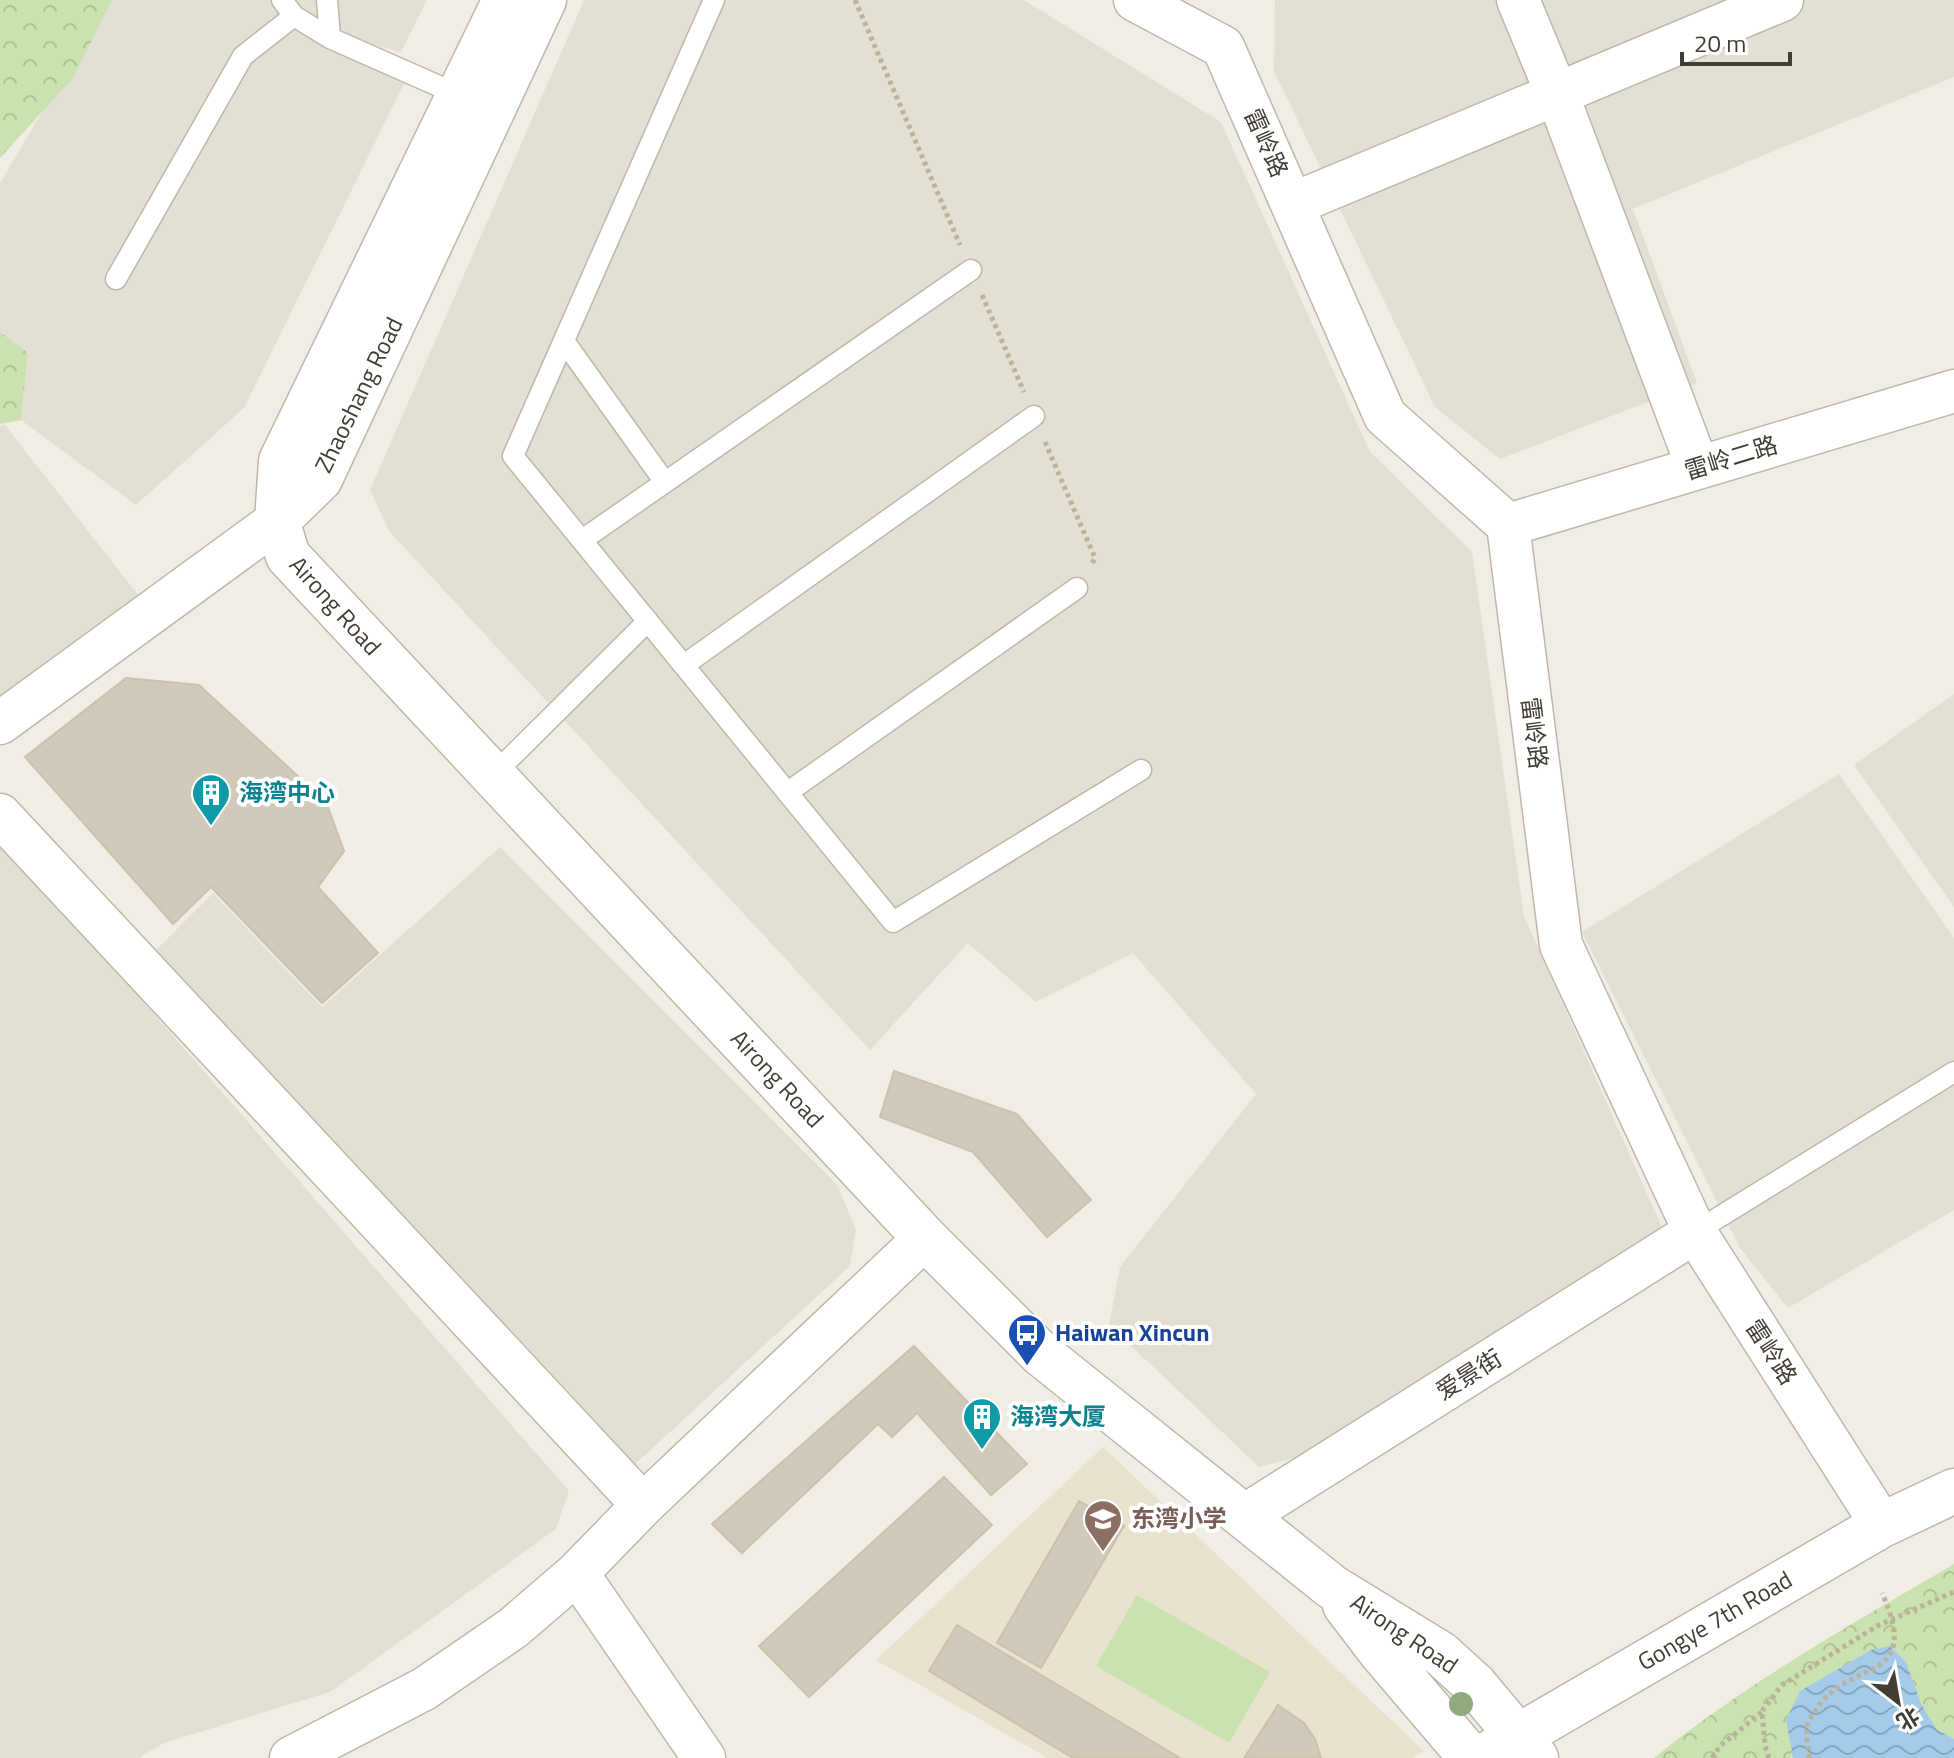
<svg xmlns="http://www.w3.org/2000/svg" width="1954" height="1758" font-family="'Titillium Web','Noto Sans SC',sans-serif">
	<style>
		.residential { fill: #e4dfd3 }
		.education { fill: #e9e2cf }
		.park { fill: url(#park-crowns) }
		.pitch { fill: #cae2af }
		.water { fill: url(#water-waves) }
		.building { fill: #d1c9ba; stroke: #cbc1ae; stroke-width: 2 }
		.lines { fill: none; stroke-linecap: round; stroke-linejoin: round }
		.service-casing { stroke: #beb8ab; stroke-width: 23 }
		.minor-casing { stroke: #beb8ab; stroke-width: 45 }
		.tertiary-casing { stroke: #beb8ab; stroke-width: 47 }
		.path { stroke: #bcb19a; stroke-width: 5; stroke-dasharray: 4 4; stroke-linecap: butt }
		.service { stroke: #fff; stroke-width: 20 }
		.minor { stroke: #fff; stroke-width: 42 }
		.tertiary { stroke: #fff; stroke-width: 44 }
		.tree { fill: #92a87f }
		.labels { text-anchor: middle; stroke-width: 8; stroke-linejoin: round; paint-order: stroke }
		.street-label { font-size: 24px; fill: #423d35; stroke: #fff }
		.culture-label { font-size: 24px; font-weight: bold; fill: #0d838f; stroke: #fff; text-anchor: start }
		.transit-label { font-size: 24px; font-weight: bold; fill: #164399; stroke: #fff; text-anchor: start }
		.education-label { font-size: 24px; font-weight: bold; fill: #785e54; stroke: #fff; text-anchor: start }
	</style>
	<defs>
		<pattern id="park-crowns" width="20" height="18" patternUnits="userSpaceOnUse" patternTransform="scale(2)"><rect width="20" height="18" fill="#cae2af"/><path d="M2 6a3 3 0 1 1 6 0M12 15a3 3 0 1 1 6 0" fill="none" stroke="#afc397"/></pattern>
		<pattern id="water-waves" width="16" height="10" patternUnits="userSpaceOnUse" patternTransform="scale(2)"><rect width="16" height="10" fill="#a4cbea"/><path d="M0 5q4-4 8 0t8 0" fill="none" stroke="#87a6be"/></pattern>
	</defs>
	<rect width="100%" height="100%" fill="#f1ede4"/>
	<path class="residential" d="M109,0H427L401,52L265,16L406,80L244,408L136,505L21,420L28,353L0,332V183Z
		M584,0H1024L1221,122L1370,452L1472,552L1524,916L1664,1232L1297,1457L1259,1467L1109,1325L1120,1267L1256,1094L1133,953L1036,1002L968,943L870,1050L389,531L370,490Z
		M1275,0H1954V77L1633,209L1697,383L1500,459L1435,407L1274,71Z
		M5,425L142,600L0,699V426Z
		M1954,694V907L1854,765Z
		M1839,774L1954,938V1210L1788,1308L1740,1248L1582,932Z
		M0,837L569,1491L556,1529L330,1692L164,1743L138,1758H0Z
		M500,847L838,1186L856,1230L850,1266L630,1469L155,951L213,893L322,1007Z"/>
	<path class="education" d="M1103,1447L1424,1751L1412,1758H1048L876,1660Z"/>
	<path class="park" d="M0,0H112L73,78L0,158Z
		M0,332L28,353L21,420L0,424Z
		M1954,1564V1758H1654C1746,1683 1852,1624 1954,1564Z"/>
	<path class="pitch" d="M1137,1595L1270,1672L1229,1743L1096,1666Z"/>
	<path class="water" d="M1890,1646L1906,1662L1921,1704L1937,1730L1954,1739V1758H1793L1786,1720L1800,1691L1871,1650Z"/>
	<path class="building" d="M126,678L199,685L326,802L344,851L318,887L378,953L322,1003L211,887L173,924L25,757Z
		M894,1071L1017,1114L1091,1200L1047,1237L973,1152L880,1117Z
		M914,1346L1027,1464L991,1495L917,1413L892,1437L878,1424L742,1553L712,1524Z
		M944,1477L992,1525L809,1697L759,1646Z
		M1079,1501L1124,1526L1041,1668L997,1643Z
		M957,1625L1180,1758H1073L929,1671Z
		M1278,1705L1304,1723L1315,1739L1321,1758H1244Z"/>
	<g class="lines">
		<defs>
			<path id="service" d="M282,0L294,16L330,38L459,95
				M327,0L330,38
				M714,0L513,456L893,922L1141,770
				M116,279L243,56L294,16
				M564,341L664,481
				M582,540L971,270
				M684,665L1034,416
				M494,774L648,621
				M788,792L1077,588
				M1695,1232L1954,1072"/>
			<path id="minor" d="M1135,0L1223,47L1385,416L1508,525L1561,945L1695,1232L1882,1525
				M1518,0L1557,94L1698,468
				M1293,204L1782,0
				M1508,525L1954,391
				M0,723L277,521
				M0,815L643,1505
				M1244,1516L1695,1232
				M577,1573L704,1758
				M291,1758L424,1689L513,1628L577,1573L643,1505L925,1238"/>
			<path id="tertiary" d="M505,0L281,461L277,521L288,556L925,1238L1041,1354L1332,1587L1441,1654L1475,1685L1536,1758
				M277,521L320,479L544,0
				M1345,1605L1380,1651L1471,1758
				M1481,1758L1882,1525L1954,1491"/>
		</defs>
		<use href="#service" class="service-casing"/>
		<use href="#minor" class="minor-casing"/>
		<use href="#tertiary" class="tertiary-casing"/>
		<path class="path" d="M855,0L960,245
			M982,295L1024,392
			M1045,442L1095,558L1091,565
			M1712,1758L1720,1746L1762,1712
			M1769,1758L1765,1746L1762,1711L1782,1685L1879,1625L1954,1592
			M1809,1758C1809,1748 1805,1736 1807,1726C1808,1721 1813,1714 1816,1710C1847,1657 1924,1687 1882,1593"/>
		<use href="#service" class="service"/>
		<use href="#minor" class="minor"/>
		<use href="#tertiary" class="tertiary"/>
	</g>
	<circle class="tree" cx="1461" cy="1704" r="12"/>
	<defs>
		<symbol id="building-pin" viewBox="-11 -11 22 30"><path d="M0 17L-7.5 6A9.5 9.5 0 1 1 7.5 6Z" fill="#0f9aa8" stroke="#fff"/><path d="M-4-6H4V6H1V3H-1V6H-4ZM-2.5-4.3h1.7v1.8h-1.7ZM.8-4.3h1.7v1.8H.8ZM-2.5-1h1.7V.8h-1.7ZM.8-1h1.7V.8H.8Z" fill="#fff"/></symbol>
		<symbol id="bus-pin" viewBox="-11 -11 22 30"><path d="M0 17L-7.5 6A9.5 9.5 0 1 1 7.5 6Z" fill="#1a4fb4" stroke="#fff"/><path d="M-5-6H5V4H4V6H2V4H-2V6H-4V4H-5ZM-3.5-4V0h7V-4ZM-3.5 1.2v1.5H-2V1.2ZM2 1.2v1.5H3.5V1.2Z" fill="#fff"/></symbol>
		<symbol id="school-pin" viewBox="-11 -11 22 30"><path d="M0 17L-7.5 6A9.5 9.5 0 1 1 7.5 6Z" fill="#8d6e63" stroke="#fff"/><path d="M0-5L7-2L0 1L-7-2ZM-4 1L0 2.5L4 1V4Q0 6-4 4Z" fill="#fff"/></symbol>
	</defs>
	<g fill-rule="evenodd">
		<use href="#building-pin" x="189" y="771" width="44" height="60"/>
		<use href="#bus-pin" x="1005" y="1311" width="44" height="60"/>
		<use href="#building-pin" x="960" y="1395" width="44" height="60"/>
		<use href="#school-pin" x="1081" y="1497" width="44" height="60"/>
	</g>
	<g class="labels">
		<g class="street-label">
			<text transform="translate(1266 143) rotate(66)" y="8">雷岭路</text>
			<text transform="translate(359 395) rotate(-64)" y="8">Zhaoshang Road</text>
			<text transform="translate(1731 458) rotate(-17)" y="8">雷岭二路</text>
			<text transform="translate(335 606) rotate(48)" y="8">Airong Road</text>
			<text transform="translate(1534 733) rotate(83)" y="8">雷岭路</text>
			<text transform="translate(777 1079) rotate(47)" y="8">Airong Road</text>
			<text transform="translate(1771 1352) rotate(57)" y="8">雷岭路</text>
			<text transform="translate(1469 1375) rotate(-32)" y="8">爱景街</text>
			<text transform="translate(1715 1621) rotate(-30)" y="8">Gongye 7th Road</text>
			<text transform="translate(1404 1634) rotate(34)" y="8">Airong Road</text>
		</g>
		<g class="culture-label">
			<text x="239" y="801">海湾中心</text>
			<text x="1010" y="1425">海湾大厦</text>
		</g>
		<g class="transit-label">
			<text x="1055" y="1341">Haiwan Xincun</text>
		</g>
		<g class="education-label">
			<text x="1131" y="1527">东湾小学</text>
		</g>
	</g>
	<g transform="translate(1898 1702) rotate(149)" stroke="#ffffff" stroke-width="6" paint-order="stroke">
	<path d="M0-6L14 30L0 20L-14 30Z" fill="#423d35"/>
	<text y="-12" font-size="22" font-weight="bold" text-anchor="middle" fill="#423d35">北</text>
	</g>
	<path d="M1682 52v12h108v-12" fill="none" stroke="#423d35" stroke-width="4"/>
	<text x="1694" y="52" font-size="24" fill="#423d35" stroke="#ffffff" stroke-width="6" paint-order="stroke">20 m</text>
</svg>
